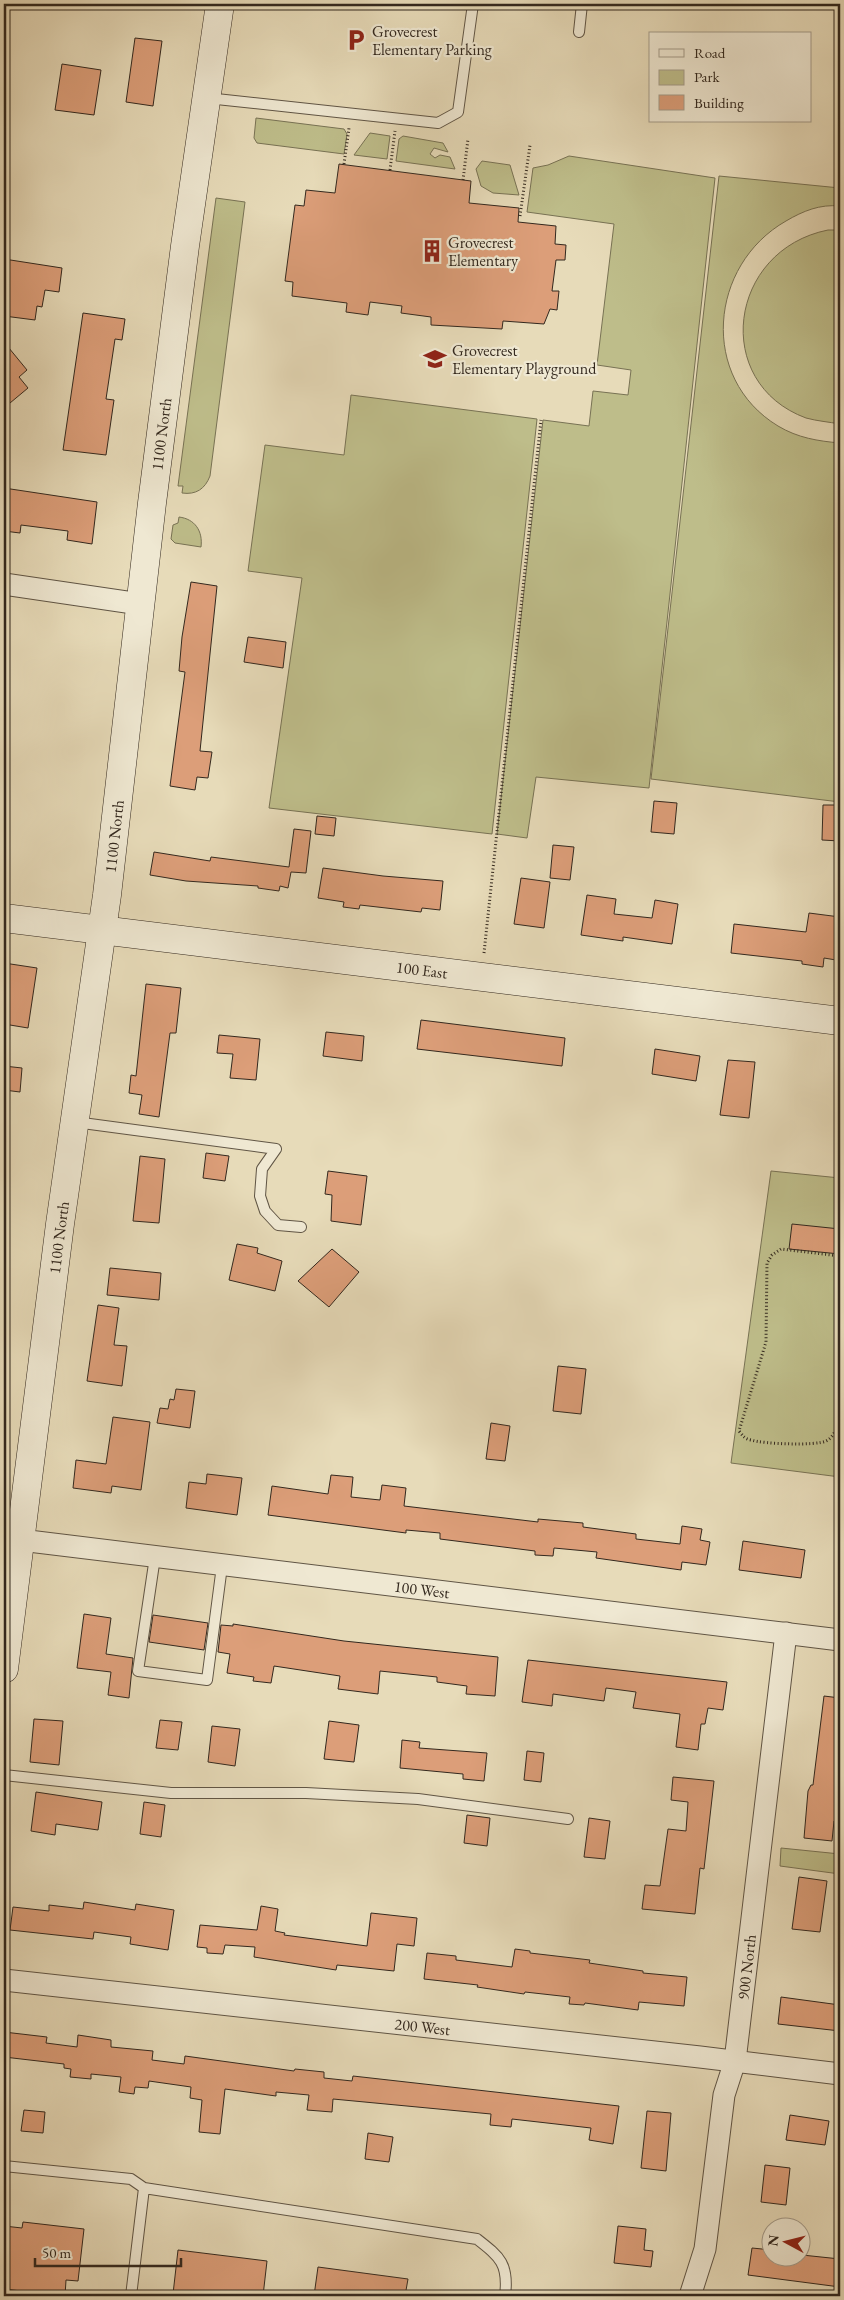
<svg xmlns="http://www.w3.org/2000/svg" width="844" height="2300" font-family="'EB Garamond',serif">
	<style>
		.green { fill: #bebd8a; stroke: #787254 }
		.building { fill: #dc9e79; stroke: #33281e }
		.lines { fill: none; stroke-linecap: round; stroke-linejoin: round }
		.lane-casing { stroke: #605545; stroke-width: 12 }
		.street-casing { stroke: #605545; stroke-width: 23 }
		.secondary-casing { stroke: #33281e; stroke-width: 29 }
		.path { stroke: #33281e; stroke-width: 3; stroke-dasharray: 1 2.5; stroke-linecap: butt }
		.lane { stroke: #efe8d2; stroke-width: 10 }
		.street { stroke: #efe8d2; stroke-width: 21 }
		.secondary { stroke: #efe8d2; stroke-width: 28 }
		.labels { text-anchor: middle; stroke-width: 4.5; stroke-linejoin: round; paint-order: stroke }
		.poi-label { font-size: 16px; fill: #33281e; stroke: #efe8d2; text-anchor: start }
		.street-label { font-size: 16px; fill: #33281e; stroke: #efe8d2 }
	</style>
	<rect width="100%" height="100%" fill="#e7dbb9"/>
	<filter id="stains"><feTurbulence type="fractalNoise" baseFrequency=".004" numOctaves="4"/><feColorMatrix values="0 0 0 0 .2 0 0 0 0 .09 0 0 0 0 .02 0 0 0 .5 -.17"/></filter>
	<radialGradient id="worn" r=".72"><stop offset=".6" stop-color="#630" stop-opacity="0"/><stop offset="1" stop-color="#630" stop-opacity=".3"/></radialGradient>
	<path class="green" d="M256,118L344,129L347,134L344,154L257,143L254,138Z
		M370,133L390,136L387,159L354,155Z
		M403,136L443,143L448,152L434,148L430,154L435,158L440,155L450,157L455,169L396,161L399,139Z
		M569,156L715,178L649,788L536,777L527,838L497,834L543,420L589,426L593,391L628,395L631,370L597,365L614,224L527,212L533,168L548,165Z
		M482,161L510,165L519,195L493,193L481,186L476,169Z
		M719,176L840,188V206C820,204 803,211 786,221C709,265 699,378 778,426C798,438 818,441 840,443V802L651,779Z
		M216,198L245,202L210,476C205,489 196,495 182,493L183,486H178Z
		M828,230H840V424C829,422 817,421 806,418C711,383 728,250 828,230Z
		M351,395L537,419L492,834L269,808L302,578L248,571L265,445L344,455Z
		M179,517C195,519 203,531 201,547L175,543L171,539L173,525L178,523Z
		M771,1171L840,1178V1477L731,1463Z
		M781,1848L840,1854V1874L780,1866Z"/>
	<path class="building" d="M135,38L162,41L153,106L126,102Z
		M62,64L101,70L94,115L55,110Z
		M339,164L471,181L469,203L519,208L518,222L556,226L555,244L566,245L565,260H556L552,291H559L557,310L550,309L544,324L503,321L502,329L431,325V317L401,313L402,306L370,302L368,315L346,312L347,303L292,296L293,282L285,281L295,205L304,206L306,190L335,193Z
		M4,259L62,268L59,292L45,290L42,307L37,306L35,320L4,316Z
		M83,313L125,319L122,340L115,339L106,399L114,400L106,455L63,450Z
		M4,342L27,370L19,377L28,388L4,408Z
		M4,488L97,502L92,544L67,540L68,531L21,525L20,533L4,531Z
		M191,582L217,586L200,751L212,752L208,778L197,777L195,790L170,786L185,672L179,671L182,637Z
		M248,637L286,642L283,668L244,662Z
		M654,801L677,803L674,834L651,832Z
		M823,805H838V814H840V841L822,840Z
		M317,816L336,818L334,836L315,834Z
		M294,829L311,831L306,873L291,872L288,888L280,886L279,891L258,888V886L186,881L150,875L154,852L210,861L211,857L289,867Z
		M553,845L574,847L570,880L550,878Z
		M323,868L383,876L443,881L440,910L422,908L421,912L360,905L359,909L343,907L344,902L318,898Z
		M521,878L550,882L544,928L514,924Z
		M587,895L616,899L614,914L652,918L655,900L678,904L672,944L623,937V941L581,935Z
		M809,913L840,917L836,960L824,958L823,967L802,964V961L731,953L734,924L806,932Z
		M4,963L37,968L28,1028L4,1024Z
		M146,984L181,988L176,1033H170L159,1117L139,1114L142,1095L129,1093L131,1075L136,1076Z
		M421,1020L565,1038L562,1066L417,1049Z
		M326,1032L364,1036L362,1061L323,1056Z
		M219,1035L260,1039L256,1080L230,1078L233,1054L217,1053Z
		M655,1049L700,1056L696,1081L652,1074Z
		M728,1060L755,1062L749,1118L720,1115Z
		M4,1066L22,1068L20,1092L4,1090Z
		M206,1153L229,1156L225,1181L203,1178Z
		M140,1156L165,1159L159,1223L133,1221Z
		M328,1171L367,1176L361,1225L331,1221L332,1195L325,1194Z
		M792,1224L840,1229V1254L789,1249Z
		M237,1244L258,1248L257,1253L282,1261L275,1291L229,1280Z
		M332,1249L359,1272L329,1307L298,1281Z
		M110,1268L161,1273L159,1300L107,1295Z
		M98,1305L119,1308L114,1345L127,1346L122,1386L87,1381Z
		M558,1366L586,1369L581,1414L553,1411Z
		M176,1389L195,1391L190,1428L157,1423L160,1408L168,1409L170,1399L174,1400Z
		M113,1417L150,1422L141,1490L112,1486L111,1493L73,1488L76,1460L106,1464Z
		M491,1423L510,1426L505,1461L486,1459Z
		M207,1474L242,1478L237,1515L186,1508L189,1482L206,1484Z
		M331,1475L353,1477L351,1497L380,1500L382,1485L406,1488L404,1506L538,1522V1519L583,1523V1527L636,1534V1539L680,1544L682,1526L702,1529L700,1540L710,1542L706,1565L682,1562L681,1570L596,1558L597,1552L554,1548L553,1556L535,1555V1551L440,1539V1533L406,1530V1533L268,1515L272,1486L328,1494Z
		M743,1541L805,1550L801,1578L739,1570Z
		M84,1614L111,1618L106,1654L133,1658L129,1698L108,1695L111,1672L77,1668Z
		M153,1615L208,1623L204,1650L149,1642Z
		M233,1624L344,1641L498,1657L495,1696L466,1694L467,1686L437,1682V1677L380,1671L378,1694L338,1689L340,1676L274,1666L271,1683L253,1681L254,1677L227,1673L230,1654L218,1652L221,1625L233,1626Z
		M528,1660L727,1682L723,1710L708,1708L705,1724H701L698,1750L676,1747L680,1714L633,1708L636,1692L606,1688L604,1701L553,1694L552,1706L522,1702Z
		M824,1696L840,1698V1738L835,1787L840,1788V1821H834L832,1841L804,1838L808,1791L811,1785H813Z
		M34,1719L63,1721L59,1765L30,1762Z
		M160,1720L182,1722L178,1750L156,1748Z
		M329,1721L359,1725L354,1762L324,1759Z
		M212,1726L240,1729L235,1766L208,1762Z
		M402,1740L420,1742L419,1748L487,1753L484,1781L463,1779V1774L400,1768Z
		M527,1751L544,1753L541,1782L524,1780Z
		M673,1777L714,1781L704,1869L700,1868L695,1914L642,1909L645,1885L660,1886L668,1829L686,1831L688,1802L671,1800Z
		M36,1792L102,1802L98,1830L56,1824L55,1835L31,1831Z
		M144,1802L165,1805L161,1837L140,1834Z
		M467,1815L490,1818L487,1846L464,1843Z
		M589,1818L610,1821L605,1859L584,1857Z
		M799,1877L827,1881L820,1932L792,1929Z
		M84,1902L135,1910L136,1904L174,1910L168,1950L130,1944L131,1937L94,1932L93,1939L10,1930L13,1907L49,1911V1905L83,1909Z
		M261,1906L278,1909L275,1931L285,1933L284,1935L367,1946L371,1913L417,1918L414,1946L397,1944L394,1971L337,1965L336,1970L254,1957L255,1947L225,1945L223,1954L207,1953V1948L197,1947L200,1925L257,1930Z
		M515,1949L530,1951V1953L590,1960L589,1963L643,1971V1973L687,1977L684,2006L639,2002L638,2010L585,2003L584,2005L569,2004L570,1997L525,1992L524,1994L477,1987L478,1985L424,1979L427,1953L456,1956V1960L512,1967Z
		M781,1997L840,2005V2031L778,2024Z
		M4,2032L47,2037L46,2043L77,2047L78,2035L111,2040V2047L153,2051L152,2060L184,2064L185,2056L294,2071L295,2069L324,2072V2078L352,2081L353,2076L619,2106L613,2144L589,2140L591,2128L512,2119L511,2127L490,2125L491,2114L333,2099L332,2112L307,2110L309,2095L276,2092V2096L225,2089L220,2134L199,2132L202,2100L190,2098L191,2087L149,2081L148,2088L135,2087L134,2094L119,2092L121,2077L91,2074V2079L70,2077L71,2069L64,2068V2064L4,2057Z
		M24,2110L45,2112L43,2133L21,2131Z
		M647,2111L671,2113L666,2171L641,2168Z
		M790,2115L829,2121L825,2145L786,2140Z
		M368,2133L393,2137L389,2162L365,2159Z
		M765,2165L790,2168L786,2205L761,2202Z
		M23,2222L84,2229L78,2281L66,2280L65,2296L4,2289V2226L22,2228Z
		M618,2226L646,2229L644,2250L653,2251L651,2267L614,2263Z
		M752,2248L772,2250V2258H802V2255L840,2259V2287L748,2275Z
		M178,2250L267,2261L263,2296H198L173,2294Z
		M318,2267L408,2279L405,2296H314Z"/>
	<g class="lines">
		<defs>
			<path id="lane" d="M579,32L582,4
				M207,98L438,123L458,112L473,4
				M75,1122L276,1149L262,1169L260,1196L265,1211L278,1225L301,1227
				M155,1557L138,1671L207,1680L222,1566
				M4,1775L171,1793H306L418,1799L568,1819
				M4,2166L131,2179L144,2188L131,2296
				M144,2188L477,2239C500,2257 509,2264 505,2296"/>
			<g id="street">
				<path d="M4,584L140,604"/>
				<path id="s1" d="M4,1538L840,1640"/>
				<path id="s2" d="M4,1980L700,2057L840,2074"/>
				<path id="s3" d="M690,2296L705,2249L724,2095L735,2061L786,1633"/>
			</g>
			<g id="secondary">
				<path id="s4" d="M4,918L840,1021"/>
				<path id="s5" d="M4,1669L60,1224L107,895L152,503L185,246L220,4"/>
			</g>
		</defs>
		<use href="#lane" class="lane-casing"/>
		<use href="#street" class="street-casing"/>
		<use href="#secondary" class="secondary-casing"/>
		<path class="path" d="M344,164L349,128
			M390,170L395,131
			M463,180L468,139
			M520,216L530,145
			M484,953L541,420
			M840,1256L781,1249L772,1255L767,1263L766,1342L739,1431C743,1436 745,1439 751,1440C763,1444 816,1446 826,1441C835,1437 839,1423 840,1414
			M840,1362L837,1382L840,1406"/>
		<use href="#lane" class="lane"/>
		<use href="#street" class="street"/>
		<use href="#secondary" class="secondary"/>
	</g>
	<defs>
		<symbol id="parking-bare" viewBox="-9 -9 18 18"><path d="M-3.5-5.5H1a3.5 3.5 0 0 1 0 7H-1V5.5H-3.5ZM-1-3.4V-.6H.8a1.4 1.4 0 0 0 0-2.8Z" fill="#8f2418" stroke="#efe8d2" stroke-width="2.5" paint-order="stroke"/></symbol>
		<symbol id="building-bare" viewBox="-9 -9 18 18"><path d="M-4-6H4V6H1V3H-1V6H-4ZM-2.5-4.3h1.7v1.8h-1.7ZM.8-4.3h1.7v1.8H.8ZM-2.5-1h1.7V.8h-1.7ZM.8-1h1.7V.8H.8Z" fill="#8f2418" stroke="#efe8d2" stroke-width="2.5" paint-order="stroke"/></symbol>
		<symbol id="school-bare" viewBox="-9 -9 18 18"><path d="M0-5L7-2L0 1L-7-2ZM-4 1L0 2.5L4 1V4Q0 6-4 4Z" fill="#8f2418" stroke="#efe8d2" stroke-width="2.5" paint-order="stroke"/></symbol>
	</defs>
	<g fill-rule="evenodd">
		<use href="#parking-bare" x="340" y="24" width="32" height="32"/>
		<use href="#building-bare" x="416" y="235" width="32" height="32"/>
		<use href="#school-bare" x="419" y="343" width="32" height="32"/>
	</g>
	<g class="labels">
		<g class="poi-label">
			<text x="372" y="37">Grovecrest<tspan x="372" dy="18">Elementary Parking</tspan></text>
			<text x="448" y="248">Grovecrest<tspan x="448" dy="18">Elementary</tspan></text>
			<text x="452" y="356">Grovecrest<tspan x="452" dy="18">Elementary Playground</tspan></text>
		</g>
		<g class="street-label">
			<text dy="6" stroke="none"><textPath href="#s5" startOffset="1245">1100 North</textPath></text>
			<text dy="6" stroke="none"><textPath href="#s5" startOffset="840">1100 North</textPath></text>
			<text dy="6" stroke="none"><textPath href="#s4" startOffset="421">100 East</textPath></text>
			<text dy="6" stroke="none"><textPath href="#s5" startOffset="435">1100 North</textPath></text>
			<text dy="6" stroke="none"><textPath href="#s1" startOffset="421">100 West</textPath></text>
			<text dy="6" stroke="none"><textPath href="#s3" startOffset="335">900 North</textPath></text>
			<text dy="6" stroke="none"><textPath href="#s2" startOffset="421">200 West</textPath></text>
		</g>
	</g>
	<rect width="844" height="2300" fill="none" stroke="#e7dbb9" stroke-width="20"/>
	<rect x="5" y="5" width="834" height="2290" fill="none" stroke="#33281e" stroke-width="2.5"/>
	<rect x="10" y="10" width="824" height="2280" fill="none" stroke="#33281e"/>
	<rect x="649" y="32" width="162" height="90" fill="#efe8d2" stroke="#a49b8a"/>
	<rect x="659" y="49" width="25" height="8" fill="#efe8d2" stroke="#a49b8a"/>
	<text x="694" y="58" font-size="15" fill="#33281e">Road</text>
	<rect x="659" y="70" width="25" height="15" fill="#bebd8a" stroke="#a49b8a"/>
	<text x="694" y="82" font-size="15" fill="#33281e">Park</text>
	<rect x="659" y="95" width="25" height="15" fill="#dc9e79" stroke="#a49b8a"/>
	<text x="694" y="108" font-size="15" fill="#33281e">Building</text>
	<g transform="translate(786 2242) rotate(277)"><circle r="24" fill="#efe8d2" stroke="#a49b8a"/>
	<path d="M0-4L9 19L0 12L-9 19Z" fill="#8f2418"/>
	<text y="-8" font-size="14" font-weight="bold" text-anchor="middle" fill="#33281e">N</text>
	</g>
	<path d="M35 2258v8h146v-8" fill="none" stroke="#33281e" stroke-width="2.5"/>
	<text x="42" y="2258" font-size="15" fill="#33281e" stroke="#efe8d2" stroke-width="4" paint-order="stroke">50 m</text>
	<rect width="100%" height="100%" filter="url(#stains)"/>
	<rect width="100%" height="100%" fill="url(#worn)"/>
</svg>
